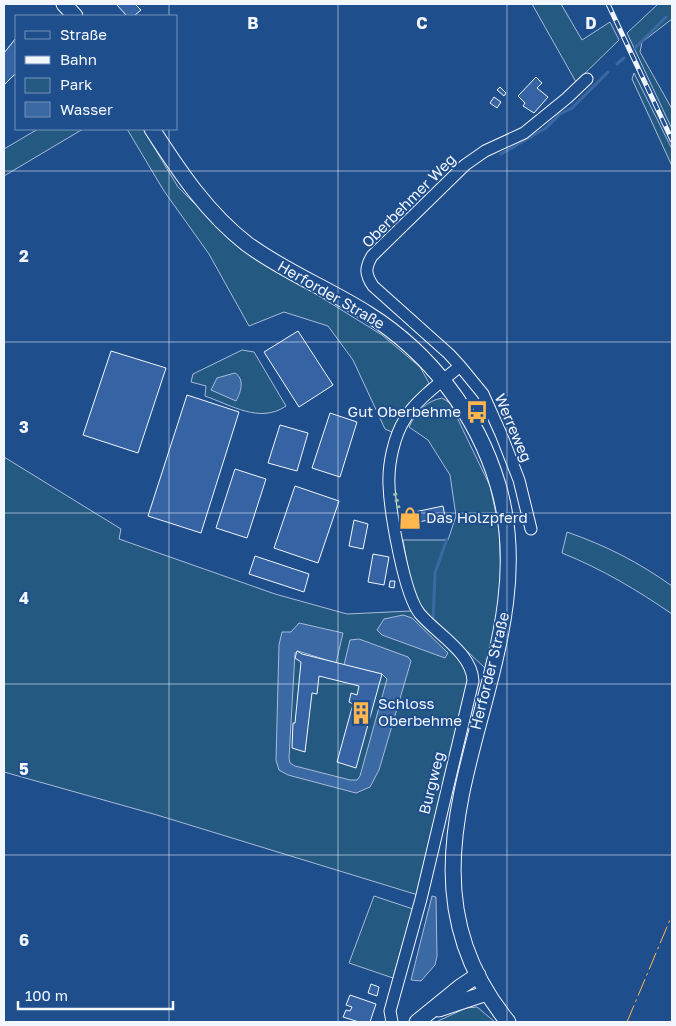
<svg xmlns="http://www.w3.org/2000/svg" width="676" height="1026" font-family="'Golos Text',sans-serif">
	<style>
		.green { fill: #245a82; stroke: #a8bbd7 }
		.water { fill: #3b69a3; stroke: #a8bbd7 }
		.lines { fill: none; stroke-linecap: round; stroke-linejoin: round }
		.stream { stroke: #3b69a3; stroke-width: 3 }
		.building { fill: #3563a3; stroke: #f2f6ff }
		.minor-casing { stroke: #f2f6ff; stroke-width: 13 }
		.major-casing { stroke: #f2f6ff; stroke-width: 17 }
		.minor { stroke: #1f4e8c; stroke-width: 11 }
		.major { stroke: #1f4e8c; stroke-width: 15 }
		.rail-casing { stroke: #f2f6ff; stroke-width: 5 }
		.rail { stroke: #1f4e8c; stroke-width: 3; stroke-dasharray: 9; stroke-linecap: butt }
		.hedge { stroke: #97c8a6; stroke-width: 4; stroke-dasharray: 2.5 4; stroke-linecap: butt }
		.power { stroke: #ffb74d; stroke-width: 1; stroke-dasharray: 18 4 2.5 4; stroke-linecap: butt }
		.grid { fill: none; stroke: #f2f6ff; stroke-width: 1; stroke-opacity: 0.55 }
		.labels { text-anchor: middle; stroke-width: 4; stroke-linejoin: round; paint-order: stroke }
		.street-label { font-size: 15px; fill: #f2f6ff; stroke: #1f4e8c }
		.poi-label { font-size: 15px; fill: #f2f6ff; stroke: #1f4e8c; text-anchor: start }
		.grid-label { font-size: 16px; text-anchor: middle; font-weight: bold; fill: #f2f6ff; stroke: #1f4e8c; stroke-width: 4; stroke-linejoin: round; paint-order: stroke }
	</style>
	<rect width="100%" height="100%" fill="#1f4e8c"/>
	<path class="green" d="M532,4H561L582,40L610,22L619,40L576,82Z
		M658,4H672V19L642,42L640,52L672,109V129L627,33Z
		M634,73L672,149V166L632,79Z
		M38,129H83L4,176V149Z
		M127,129H143L178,187L235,244L382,335L420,367L429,383L401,415L394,433L385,429L353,360L328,326L284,312L249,326L209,254L164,191Z
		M242,350L254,352L286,406C260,424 231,405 205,396L206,386L191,382L193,374Z
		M442,398L450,403L490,486L499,528L501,576L496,623L485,668L421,608L411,584L403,540H448L456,516L450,475L428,440L409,427C416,412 426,401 442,398Z
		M4,457L121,529L119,539L275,594L347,614L411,611L459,657L469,674L418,895L157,815L4,772Z
		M567,532C607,546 638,562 672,586V614C637,590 602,569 562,553Z
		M374,896L413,909L393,978L349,963Z
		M477,1007L495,1022H436L466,1008Z"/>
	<path class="water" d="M235,373C245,379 241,392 236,401L211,390L217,378Z
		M403,615L412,618L448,653L445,658L382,635L377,630L384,619Z
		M299,623L343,633L336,663L298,651L295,653L289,758L290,763L295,766L350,780H357L360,776L387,679L382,674L344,665L350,640L359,639L408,657L411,661L379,770L370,787L356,793L288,775L279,770L276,760L279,645L282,632H291Z
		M432,896L436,897L437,956L435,965L421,981L411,980Z"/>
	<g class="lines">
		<path class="stream" d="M635,48L666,17
			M617,64L624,58
			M501,154L546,128L560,114L572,108L608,72
			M433,619L435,573L447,539"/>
	</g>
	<path class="building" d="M116,4H135L141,10L134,16H127Z
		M16,38V73L4,85V53Z
		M536,77L542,83L537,88L548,97L534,113L523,106L525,103L518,96Z
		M500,87L506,93L504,96L497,90Z
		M494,97L501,102L497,108L490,103Z
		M298,331L333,385L299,407L264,352Z
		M111,351L166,368L138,453L83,435Z
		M187,395L239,412L201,533L148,516Z
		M330,413L357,422L340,477L312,468Z
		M280,425L308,433L297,471L268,463Z
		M235,469L266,479L247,538L216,528Z
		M295,486L339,501L318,563L274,548Z
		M443,506L445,517L407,524L405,514Z
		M354,520L368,524L363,549L349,546Z
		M373,554L389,557L384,585L368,582Z
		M255,556L309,574L304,592L249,574Z
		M390,581H395L394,588L389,587Z
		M297,651L302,654L382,674L356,768L337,762L353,704L349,702L351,693L357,695L359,686L319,676L317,694L312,693L305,752L292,748L293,723H295L301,662L295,658Z
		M371,984L379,987L377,996L368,993Z
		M350,995L376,1004L370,1022H359L343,1017L346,1010L350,1011L352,1007L346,1005Z"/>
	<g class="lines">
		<defs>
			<path id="minor" d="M460,366L449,354L373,286C365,274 365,268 372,256L465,165L485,151L524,133L567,98L587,79
				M392,1022L390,1011L421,899L473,681C472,653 437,634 420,614C404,595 390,512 389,485C388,464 394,436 405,419C414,401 444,380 460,366L483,394L501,434L519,480L531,529"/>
			<path id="major" d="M64,4L75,16
				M152,129C179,171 207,213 247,244C285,272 329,289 368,314C430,353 477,414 498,485C553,670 365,846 508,1022
				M439,1009L487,993
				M417,1022L460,987L478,975"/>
		</defs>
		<use href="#minor" class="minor-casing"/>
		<use href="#major" class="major-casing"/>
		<use href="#minor" class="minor"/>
		<use href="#major" class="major"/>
		<defs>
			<path id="rail" d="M608,4L672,140"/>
		</defs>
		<use href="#rail" class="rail-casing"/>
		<use href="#rail" class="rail"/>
		<path class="hedge" d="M395,493L399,510"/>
		<path class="power" d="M627,1022L672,915"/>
	</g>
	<path class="grid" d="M169,4V16M338,4V1022M507,4V1022M169,129V1022M4,171H672M4,342H672M4,513H672M4,684H672M4,855H672"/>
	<defs>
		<symbol id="bus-bare" viewBox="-9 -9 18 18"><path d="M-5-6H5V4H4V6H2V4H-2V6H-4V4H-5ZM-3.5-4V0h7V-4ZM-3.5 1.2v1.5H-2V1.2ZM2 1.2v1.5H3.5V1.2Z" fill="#ffb74d" stroke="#1f4e8c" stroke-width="2.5" paint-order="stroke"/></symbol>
		<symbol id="shop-bare" viewBox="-9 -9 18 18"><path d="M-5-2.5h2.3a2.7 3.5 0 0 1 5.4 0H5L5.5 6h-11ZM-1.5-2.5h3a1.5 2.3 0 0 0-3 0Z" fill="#ffb74d" stroke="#1f4e8c" stroke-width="2.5" paint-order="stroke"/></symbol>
		<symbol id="building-bare" viewBox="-9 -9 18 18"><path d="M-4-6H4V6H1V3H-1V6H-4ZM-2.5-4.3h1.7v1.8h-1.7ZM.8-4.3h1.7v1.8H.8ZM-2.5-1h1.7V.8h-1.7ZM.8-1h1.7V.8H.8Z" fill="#ffb74d" stroke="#1f4e8c" stroke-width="2.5" paint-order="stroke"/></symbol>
	</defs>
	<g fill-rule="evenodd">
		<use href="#bus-bare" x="461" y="396" width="32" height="32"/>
		<use href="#shop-bare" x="394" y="502" width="32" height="32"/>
		<use href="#building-bare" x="345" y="697" width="32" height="32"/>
	</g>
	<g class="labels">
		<g class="street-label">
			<text transform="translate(409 201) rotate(-45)" y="5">Oberbehmer Weg</text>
			<text transform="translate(331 295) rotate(30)" y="5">Herforder Straße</text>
			<text transform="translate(513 428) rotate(67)" y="5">Werreweg</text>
			<text transform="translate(490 671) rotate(-76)" y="5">Herforder Straße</text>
			<text transform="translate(432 783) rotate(-76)" y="5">Burgweg</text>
		</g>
		<g class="poi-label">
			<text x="461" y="417" text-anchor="end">Gut Oberbehme</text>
			<text x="426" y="523">Das Holzpferd</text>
			<text x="378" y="709">Schloss<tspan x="378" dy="17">Oberbehme</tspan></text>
		</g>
	</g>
	<g class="grid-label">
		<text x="253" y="29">B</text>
		<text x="422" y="29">C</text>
		<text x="591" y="29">D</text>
		<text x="24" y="262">2</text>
		<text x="24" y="433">3</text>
		<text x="24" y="604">4</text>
		<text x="24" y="775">5</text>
		<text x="24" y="946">6</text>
	</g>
	<rect width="676" height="1026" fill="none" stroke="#f2f6ff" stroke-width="10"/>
	<rect x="15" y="15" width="162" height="115" fill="#1f4e8c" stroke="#7391ba"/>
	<rect x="25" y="31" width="25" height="8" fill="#1f4e8c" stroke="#7391ba"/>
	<text x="60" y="40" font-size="15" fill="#f2f6ff">Straße</text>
	<rect x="25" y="56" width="25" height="8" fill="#f2f6ff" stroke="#7391ba"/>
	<text x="60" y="65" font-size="15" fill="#f2f6ff">Bahn</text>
	<rect x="25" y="78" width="25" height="15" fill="#245a82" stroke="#7391ba"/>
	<text x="60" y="90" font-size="15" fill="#f2f6ff">Park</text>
	<rect x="25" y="102" width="25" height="15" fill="#3b69a3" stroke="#7391ba"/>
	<text x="60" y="115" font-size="15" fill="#f2f6ff">Wasser</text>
	<path d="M18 1001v8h155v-8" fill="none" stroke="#f2f6ff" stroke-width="2.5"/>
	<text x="25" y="1001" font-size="15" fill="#f2f6ff" stroke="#1f4e8c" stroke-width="4" paint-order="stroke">100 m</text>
</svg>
